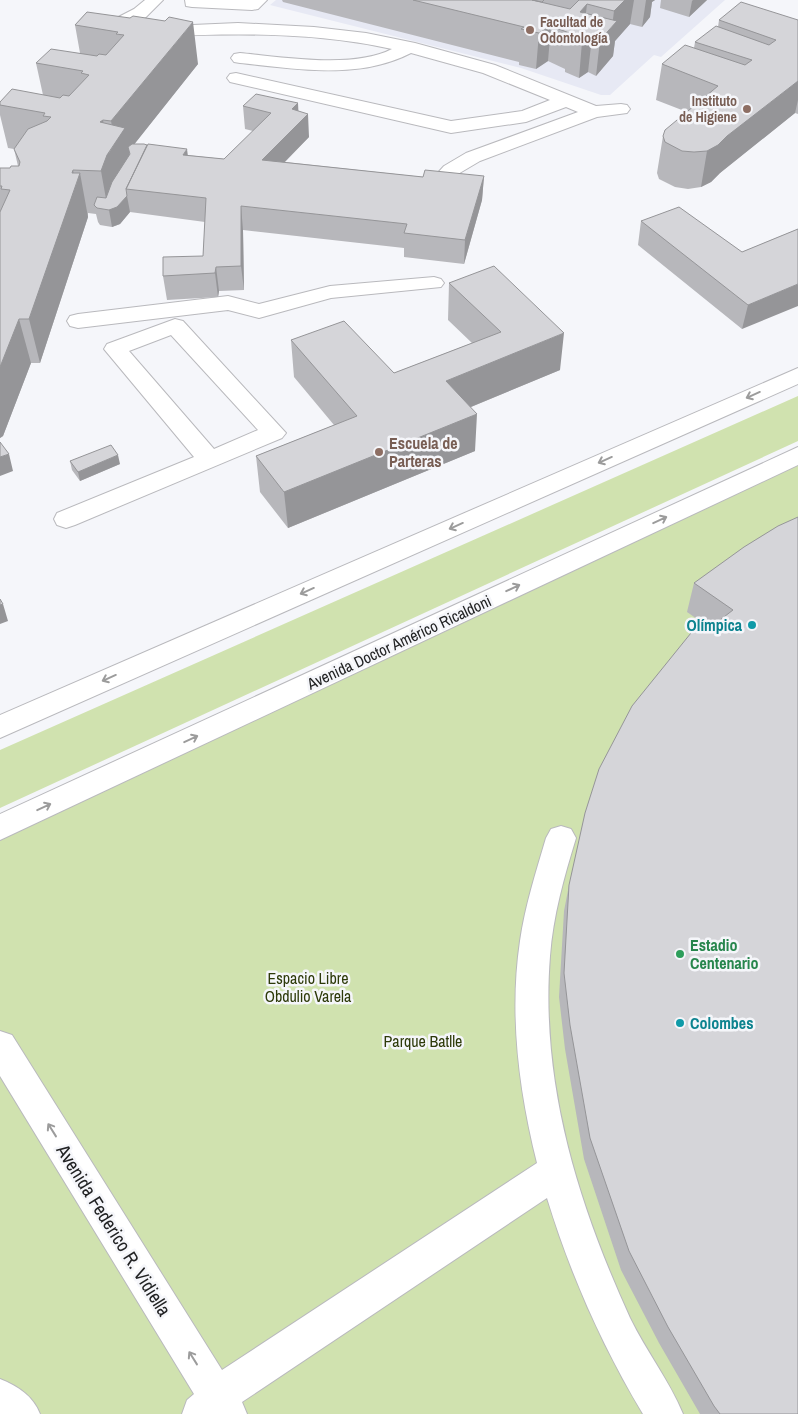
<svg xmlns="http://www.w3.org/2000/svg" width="798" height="1414" font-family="'Archivo Narrow',sans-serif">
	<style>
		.built { fill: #e7e9f4 }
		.green { fill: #d0e2af }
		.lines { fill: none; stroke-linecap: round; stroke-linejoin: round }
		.minor-casing { stroke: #b9b9bd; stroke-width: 2 }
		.minor { fill: #fff; fill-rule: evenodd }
		.wall { fill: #b7b7bb }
		.shaded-wall { fill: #959598 }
		.building { fill: #d5d5d9; stroke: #959598 }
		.oneway { stroke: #9c9c9c }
		.education-dot { fill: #8d6e63; stroke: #f5f6fa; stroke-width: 2 }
		.culture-dot { fill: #0f9aa8; stroke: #f5f6fa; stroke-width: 2 }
		.leisure-dot { fill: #2e9e5b; stroke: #f5f6fa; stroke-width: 2 }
		.labels { text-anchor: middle; stroke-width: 5; stroke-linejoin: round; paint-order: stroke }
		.far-education-label { font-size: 14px; font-weight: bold; fill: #785e54; stroke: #f5f6fa; text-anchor: start }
		.education-label { font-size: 16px; font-weight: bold; fill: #785e54; stroke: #f5f6fa; text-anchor: start }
		.culture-label { font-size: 16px; font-weight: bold; fill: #0d838f; stroke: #f5f6fa; text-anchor: end }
		.street-label { font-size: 16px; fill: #222324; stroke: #f5f6fa }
		.leisure-label { font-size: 16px; font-weight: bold; fill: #27864d; stroke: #f5f6fa; text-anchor: start }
		.park-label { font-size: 16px; fill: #2d3a09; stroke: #f5f6fa }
		.near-street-label { font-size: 19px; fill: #222324; stroke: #f5f6fa }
	</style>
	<rect width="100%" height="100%" fill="#f5f6fa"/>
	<path class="built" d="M276,0H725L661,57L654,55L610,95H601L521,68L270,5Z"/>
	<path class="green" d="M798,396V441L0,808V750Z
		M798,455V1414H0V828Z"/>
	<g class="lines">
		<defs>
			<path id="minor" d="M145,0H163L146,17L124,28L238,23L314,27L366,33L415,43L495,65L596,106L621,104L627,105L630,109L627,113L597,117L480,161L458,174L450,183L444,194L437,196L430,194L427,190L434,177L444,166L466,153L578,112L566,107L526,122L451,133L230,82L227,78L230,74L236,73L451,121L522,111L550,100L483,73L411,53C359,80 296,69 240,63L234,62L231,58L234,54L240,53C283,57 354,69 392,49C319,33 245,33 171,36C155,37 110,43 100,29L103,25L134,9Z
				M185,0H267L258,9L252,10L192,7L186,6Z
				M434,277L441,279L444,283L441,287L331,298L259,318L228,310L78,328L70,326L67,321L70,316L78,314L228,296L259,304L330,286Z
				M175,319L183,321L286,433L282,438L75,525L66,528L57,525L54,519L57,513L194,457L104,349L107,344ZM171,335L258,430L214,449L129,351Z
				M798,368V384L0,738V715Z
				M798,447V465L0,840V814Z
				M561,826L571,829L576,838C564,877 553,916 550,956C540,1083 578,1204 630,1318C646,1351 669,1380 683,1414H643C602,1346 570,1273 547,1198L242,1402L247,1414H182L187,1400L194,1394L0,1076V1031L12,1035L222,1370L537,1163C519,1091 509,1015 520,941C525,906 536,872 546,838L551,829Z
				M0,1379C18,1386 33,1396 40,1414H0Z"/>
		</defs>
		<use href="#minor" class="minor-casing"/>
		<use href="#minor" class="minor"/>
	</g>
	<path class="wall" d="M281,0H655L652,2L650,17L642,27L630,24L615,41L613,56L596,76L588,72L579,78L565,72V69L548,61L536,69L519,65V62L283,2L282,0Z
		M661,0H707L689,17L660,8Z
		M87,12L198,64L134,144L147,145L187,155L224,159L253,131L245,129L243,106L298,111L309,137L285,162L423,177L484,176L482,200L464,264L404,257V248L243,230L244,290L219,291L218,297L167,300L163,276L203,256L205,222L130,212L120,224L112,227L100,225L98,222L96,214L88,213V217L40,363H31L3,436L0,438V168H10L18,166L14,149L8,148L0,115V102L43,95L36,63L80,53L75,25Z
		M719,20H798V114L795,113L720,173L711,182L701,187L688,189L675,187L659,179L657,173L663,136L687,112L656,100L662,64L694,48L695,42L718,27Z
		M641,221L742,252L798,229L742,329L638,245Z
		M449,283L560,370L471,407L475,451L288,528L260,492L256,456L334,425L294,377L291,340L394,373L472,343L448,320Z
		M70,461L120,464L80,481L72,470Z
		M798,517V1414H700L659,1343L621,1270L584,1159L565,1049L559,997L564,911L569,885L703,633L710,628L687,612L694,583Z"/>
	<path class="shaded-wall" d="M625,0H634L630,24L615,41L613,56L596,76L600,40L612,27L614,11Z
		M646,0H655L652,2L650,17L642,27Z
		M693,0H707L689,17L692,1Z
		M587,4L583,39L580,12Z
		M193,22L198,64L129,151L132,171L115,198L127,196L130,212L120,224L112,227L109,210H108L101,171L100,122L103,120L109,153L115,143L111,121Z
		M551,26L548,61L536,69L539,33Z
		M592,37L588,72L579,78L582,42Z
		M798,81V100L795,113L720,173L711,182L701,187L707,151Z
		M298,103L299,123L308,114L309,137L264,183L262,160L292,109Z
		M187,149L190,172L183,155Z
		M73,170L76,185L80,173L88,217L40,363L29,319Z
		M484,176L482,200L464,264L465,240Z
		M241,206L243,230L244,290L241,266Z
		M216,267L219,291L218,297L215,273Z
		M798,284V306L742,329L748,305Z
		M19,319L31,363L3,436L0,438V367Z
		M564,333L560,370L444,418L446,381Z
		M477,414L475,451L288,528L284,492Z
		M9,454L13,471L0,476V457Z
		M118,455L120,464L80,481L78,472Z
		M3,604L8,621L0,624V605Z"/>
	<path class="building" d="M413,0H532L570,9L579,0H625L614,11L587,4L580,12L617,21L600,40L592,37L582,42L568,37L572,34L551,26L539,33L521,29L524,27Z
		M532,0H544L542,2Z
		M741,2L798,20V81L727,136L718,145L707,151L694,152L682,151L665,142L663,136L665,130L718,86L662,64L685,45L745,65L752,60L695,42L716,26L769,45L776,40L719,20Z
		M87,12L130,18L133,16L165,21L169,17L193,22L111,121L103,120L100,122L125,128L107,155L101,171L73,170L72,173H80L29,319H19L0,367V212L10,190L1,189L2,186H0V168H10L11,166H19L20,162L14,149L28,129L47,121L51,117L43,116L45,113L0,105V102L12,89L60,98L63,95L69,96L89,75L81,73L83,71L36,63L51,49L97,56L99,54L106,55L124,35L116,34L118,32L75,25Z
		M256,94L298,103L292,109L308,114L262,160L423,177L425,170L484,176L465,240L404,233L407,224L241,206V266L216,267L215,273L163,276V257L203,256L206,198L126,189L148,144L187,149L183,155L224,159L271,113L243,106Z
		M132,144H144L147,145L126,189L127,196L117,207L109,210L97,208L94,205L97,197L106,198L112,182L130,154L128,147Z
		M679,207L742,252L798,229V284L748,305L641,221Z
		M494,266L564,333L446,381L477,414L284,492L256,456L357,416L291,340L344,321L394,373L501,332L449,283Z
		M0,442L9,454L0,457Z
		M111,445L118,455L78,472L70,461Z
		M798,517V1414H720L714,1406L668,1327L629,1251L590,1138L570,1025L564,973L569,885L585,813L599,769L632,706L695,628L703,633L733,610L694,583L744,547L778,526Z
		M0,599L3,604L0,605Z"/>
	<defs><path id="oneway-shaft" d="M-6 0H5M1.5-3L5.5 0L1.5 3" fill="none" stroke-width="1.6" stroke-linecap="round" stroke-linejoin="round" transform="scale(1.25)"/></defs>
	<g class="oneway">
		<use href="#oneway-shaft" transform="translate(753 395) rotate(156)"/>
		<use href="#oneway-shaft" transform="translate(605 460) rotate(156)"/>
		<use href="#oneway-shaft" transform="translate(660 520) rotate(-25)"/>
		<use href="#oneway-shaft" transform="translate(456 526) rotate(156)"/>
		<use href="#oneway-shaft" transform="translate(513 588) rotate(-25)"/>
		<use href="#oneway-shaft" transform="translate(307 591) rotate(156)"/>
		<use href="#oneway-shaft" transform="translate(109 678) rotate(156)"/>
		<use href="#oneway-shaft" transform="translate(191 739) rotate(-25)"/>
		<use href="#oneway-shaft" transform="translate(44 807) rotate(-25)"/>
		<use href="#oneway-shaft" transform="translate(52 1130) rotate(-122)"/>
		<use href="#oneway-shaft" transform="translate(193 1358) rotate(-122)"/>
	</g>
	<g class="education-dot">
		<circle cx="530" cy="30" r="5"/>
		<circle cx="747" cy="109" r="5"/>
		<circle cx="379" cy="452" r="5"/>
	</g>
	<g class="culture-dot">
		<circle cx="752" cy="625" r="5"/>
		<circle cx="680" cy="1023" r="5"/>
	</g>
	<circle class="leisure-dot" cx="680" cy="954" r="5"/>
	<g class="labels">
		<g class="far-education-label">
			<text x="540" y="27">Facultad de<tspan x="540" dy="16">Odontología</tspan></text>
			<text x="737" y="106" text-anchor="end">Instituto<tspan x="737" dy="16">de Higiene</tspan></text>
		</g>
		<g class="education-label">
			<text x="389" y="449">Escuela de<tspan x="389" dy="18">Parteras</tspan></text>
		</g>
		<g class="culture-label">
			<text x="742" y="631">Olímpica</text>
			<text x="690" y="1029" text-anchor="start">Colombes</text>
		</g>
		<g class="street-label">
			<text transform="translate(399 642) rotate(-25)" y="6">Avenida Doctor Américo Ricaldoni</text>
		</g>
		<g class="leisure-label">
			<text x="690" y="951">Estadio<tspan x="690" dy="18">Centenario</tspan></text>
		</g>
		<g class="park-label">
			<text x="308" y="984">Espacio Libre<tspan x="308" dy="18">Obdulio Varela</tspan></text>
			<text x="423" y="1047">Parque Batlle</text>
		</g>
		<g class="near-street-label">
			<text transform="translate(114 1230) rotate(58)" y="7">Avenida Federico R. Vidiella</text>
		</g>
	</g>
</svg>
